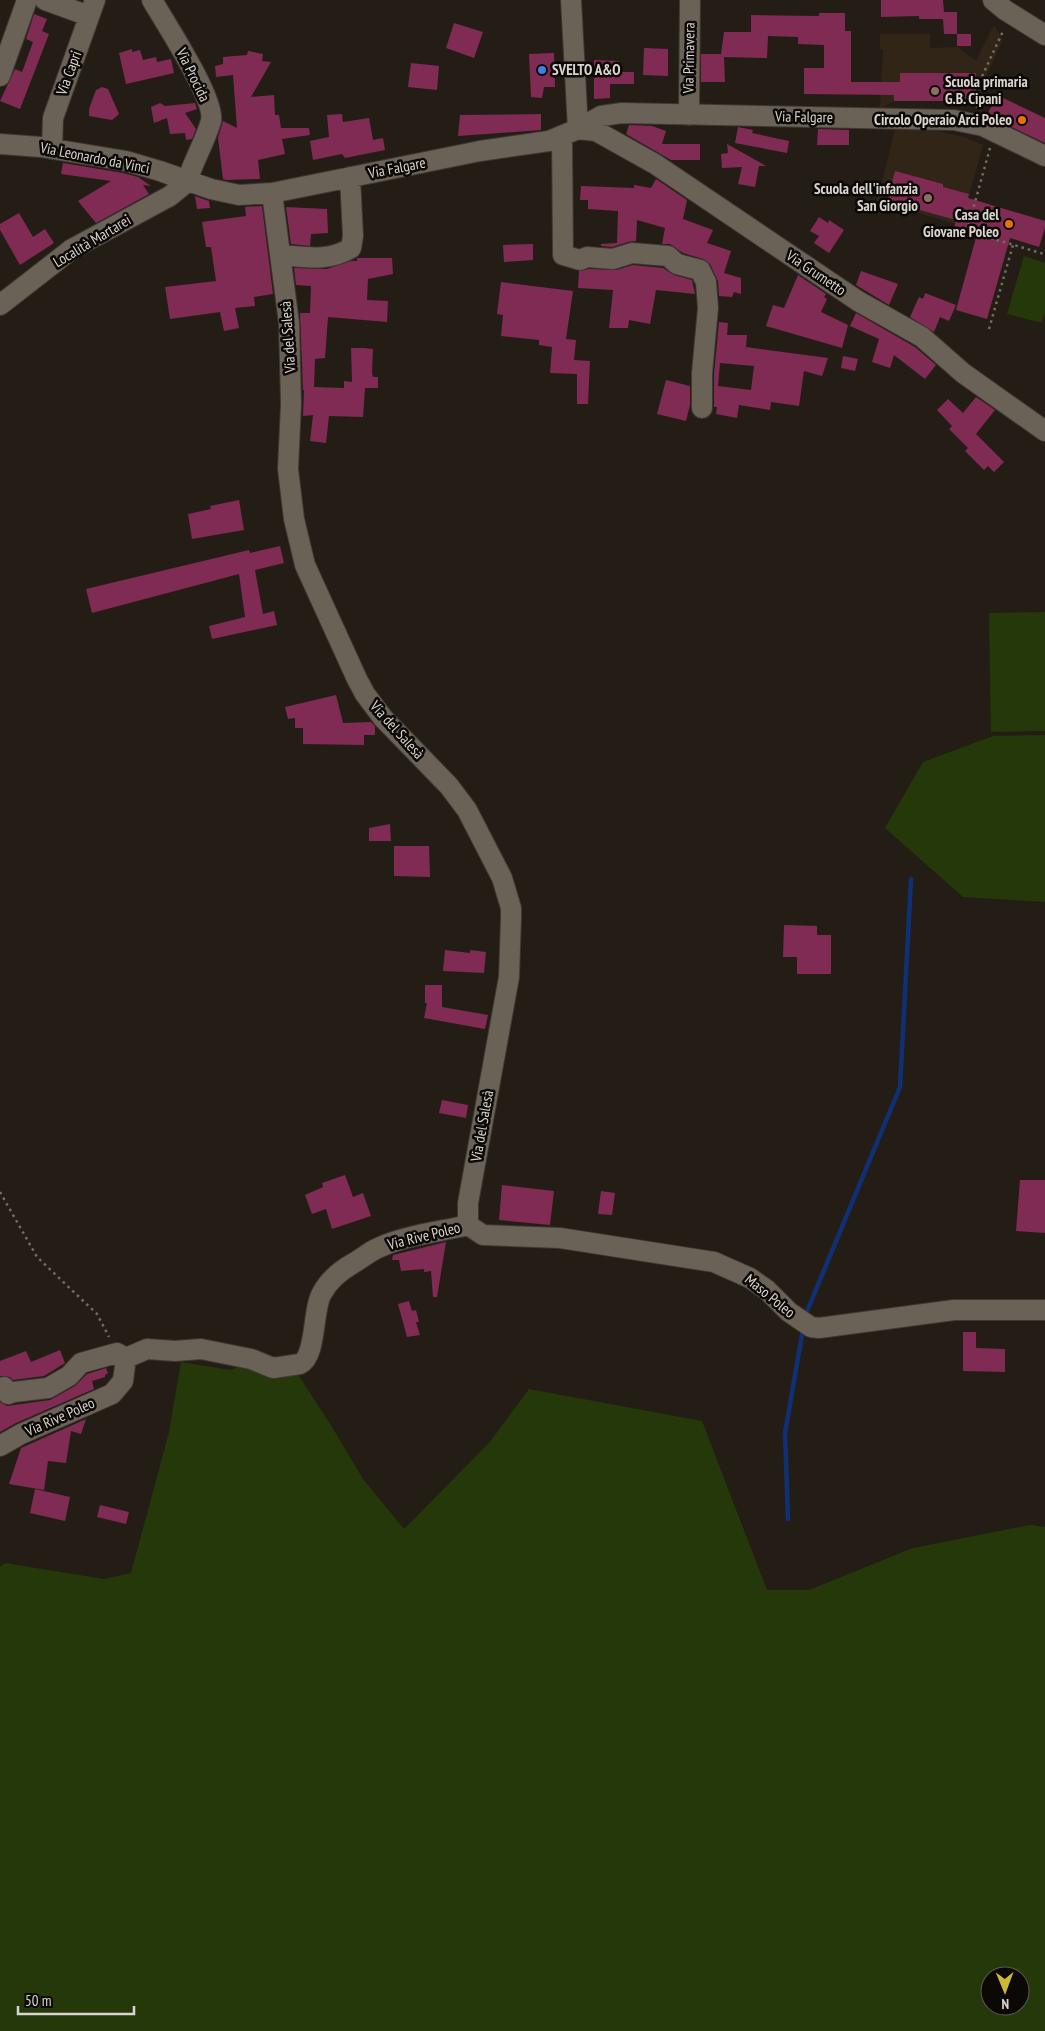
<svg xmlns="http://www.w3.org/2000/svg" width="1045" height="2031" font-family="'PT Sans Narrow',sans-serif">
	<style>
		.built { fill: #302517 }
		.green { fill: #25380a; fill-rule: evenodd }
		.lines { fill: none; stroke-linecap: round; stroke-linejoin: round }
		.stream { stroke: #103075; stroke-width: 4.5 }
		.building { fill: #802b53; fill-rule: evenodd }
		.minor-casing { stroke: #3e3833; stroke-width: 22 }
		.path { stroke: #726c65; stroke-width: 2.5; stroke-dasharray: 2.5 4; stroke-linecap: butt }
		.minor { stroke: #6a6157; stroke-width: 20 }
		.shop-dot { fill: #3f7fe0; stroke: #0b0805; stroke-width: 2 }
		.education-dot { fill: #8d6e63; stroke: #0b0805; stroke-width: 2 }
		.food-dot { fill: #e8710a; stroke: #0b0805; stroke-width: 2 }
		.labels { text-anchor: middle; stroke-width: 5; stroke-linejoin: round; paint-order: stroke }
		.street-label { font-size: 15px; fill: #dad5d0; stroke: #0b0805 }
		.poi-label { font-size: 15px; font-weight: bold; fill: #dad5d0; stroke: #0b0805; text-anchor: end }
	</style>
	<rect width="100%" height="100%" fill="#241d15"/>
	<path class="built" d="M994,25L1003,40L981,86L982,117L976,101H894L880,109L883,50L880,49V34H930V48L957,47L976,61Z
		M896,126L928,129L964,137L983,145L958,235L953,233L956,224L877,201Z"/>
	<path class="green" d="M1024,256L1045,263V313L1042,323L1007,314Z
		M1045,612V731L991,732L989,613Z
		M1045,735V902L963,897L885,828L923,762L993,736Z
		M258,1360L297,1373L332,1427L363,1479L404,1529L489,1443L529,1389L702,1421L767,1590H809L913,1548L1030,1525L1045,1527V2031H0V1567L5,1563L104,1579L131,1573L169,1432L181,1362L230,1370ZM990,1976H1020V2006H990Z"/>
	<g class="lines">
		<path class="stream" d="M805,1316L900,1087L911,879
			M788,1519L785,1433L803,1329"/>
	</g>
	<path class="building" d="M881,0H943L944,12H957V34H944L943,19H919V16L881,17Z
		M819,13H845V31H851V82H900V73H976V101H894V95L804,94V68H824V45L798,44V37L768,36L767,58L724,57L725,82H701V54H721L724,32H751V15L819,16Z
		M34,14L47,19L42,31L49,34L20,109L0,101L15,69L22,72L33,42L26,39Z
		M454,23L483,32L474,58L446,48Z
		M957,34H971V46H957Z
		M644,48L668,49V76L643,75Z
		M132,49V52L140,50L143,60L156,57L157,62L171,59L174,73L126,84L119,53Z
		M248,51L263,54L262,61L271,62L251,97L274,95L275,115H279L281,128H309L310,135L282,139L285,154L258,160L260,179L226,180L223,179L218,138L223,121L237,128L233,75L216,77L215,66L223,64V57L247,55Z
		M554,53L555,87H544L542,98L531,97L529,54Z
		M594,60L619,61V72H634V84H610V98L594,99Z
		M411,63L439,66L437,90L408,87Z
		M102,87L108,89L119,114L112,120L89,116V109L96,90Z
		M996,97H1001L1045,118V143L999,121L1000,119L988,113Z
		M160,103L165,106L195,103L197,109L185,113L196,129L192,139L186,140L185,133L170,134L167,118L154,123L151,107Z
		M342,114L343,122L369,118L373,140L383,138L385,150L345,158L342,154L313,160L310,141L329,137L327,115Z
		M541,114V130L458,136L460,115Z
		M629,125L652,126L666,131L662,144H700V160H671L626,134Z
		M738,127L753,130L752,133L789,141L787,153L735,143Z
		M818,129L849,130V145H817Z
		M727,144L766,166H759L755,187L738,184L742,167L722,168L721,154L728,153Z
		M63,163L123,173L138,177L151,186L143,185L149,194L96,223L78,201L111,181L61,174Z
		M895,171L943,184V187L969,194L968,198L1045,221V228L1039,247L1010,238L987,319L956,310L977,234L954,229L956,220L887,201Z
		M656,179L687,200L683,219L713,230L707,243L731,251L724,273L741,278V294L734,292L732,297L719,296L718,281L710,264L703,259L683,253L670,244H662L665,228L637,220L636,241L628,242L612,247L601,246V244L617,243L618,211L588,209V200H580L581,186L634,188V185L651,188Z
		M195,196L209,201L210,208L197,209Z
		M262,206L273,294L254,297L255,306L235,308L239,328L224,331L220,312L170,319L165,287L216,281L211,247H206L202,222L246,216L245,207Z
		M286,207L327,209L328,233L311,234L310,246L291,244Z
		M19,213L33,237L45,229L54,243L20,265L0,230V224Z
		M819,217L828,223L829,220L844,230L829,253L814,243L819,236L810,231Z
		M533,244V260L504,262L503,245Z
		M357,258H392L393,274L368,279L367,300L388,301L387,322L328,317L325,358L315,359L314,387L344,388V381L352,382L351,348H364L373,349L372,373L373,377H378V388H365L363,417L329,416L326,443L310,441L313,415L303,416L304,390H303L300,313H310L311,286L296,285L294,268L327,269L351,261H357Z
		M633,265L663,268L674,275L692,280L695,294L656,290L650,324L629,320L628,328H609L613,290L578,288L579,271L589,269L616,270Z
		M861,271L898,284L889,305L856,285Z
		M798,275L826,294L824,297L827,299L821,312L848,325L842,348L766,326L773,305L784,308Z
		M501,282L573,291L566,339L576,340L574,360L590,361L588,404H577V374L550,373L552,347L539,345V340L501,336L503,315L497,314Z
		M925,293L956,305L949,321L940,317L934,332L910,317L919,297L923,299Z
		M856,313L915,347L936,365L925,379L894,355L890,368L872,362L879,339L850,326Z
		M719,322L728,323L727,335H747L746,347L828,358L822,376L804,371L799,406L771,402L770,410L739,405L737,418L716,414L717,407H714V374ZM720,363L754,366L751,390L718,386Z
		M843,356L858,359L855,371L841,368Z
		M666,380L690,386V405L686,421L657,414Z
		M976,397L995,410L976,434L1004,462L994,472L988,466L984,470L965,451L968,448L949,429L952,426L937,410L948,399L963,413Z
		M239,500L244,530L192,539L188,514L211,509L210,506Z
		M280,546L284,563L255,570L263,614L274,611L277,625L212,639L209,626L245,617L239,574L92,613L86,589L249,550L250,553Z
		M336,695L343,723L371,722L375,726V735H364V745L303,744V728H295V718L288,719L285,707Z
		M390,824L391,841H369V828Z
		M394,846H429L430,877L394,876Z
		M784,925L817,926V935H831V974H797V957H783Z
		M445,950L470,953V950L486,952L484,973L443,971Z
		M425,985H442V1007L488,1015L485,1029L424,1018L427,1003H425Z
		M442,1100L468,1105L466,1118L439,1113Z
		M345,1175L353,1197L363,1193L371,1216L332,1229L326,1209L312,1214L305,1195L323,1187L322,1183Z
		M1020,1180H1045V1233L1016,1231Z
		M502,1185L554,1191L550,1225L499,1220Z
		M601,1191L615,1193L612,1215L598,1214Z
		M446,1242L437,1297H433L431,1271L424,1272V1269L401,1271L399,1260H392L393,1255Z
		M409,1301L412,1311L416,1310L419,1322H416L420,1335L407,1337L398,1304Z
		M963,1332H976V1348L1005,1349V1372L963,1371Z
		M60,1350L65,1363L44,1376L13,1380L10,1377L0,1376V1361L26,1351L31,1362Z
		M106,1368L108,1373L105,1375V1377L92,1381L94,1389L16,1423L0,1432V1402L7,1406L50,1400L75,1386L87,1374Z
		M86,1419L81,1434L71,1431L66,1463L48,1461L44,1490L9,1484L21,1448Z
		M35,1489L70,1497L65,1521L30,1513Z
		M100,1505L129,1512L126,1524L97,1517Z"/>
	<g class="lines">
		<defs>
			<path id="minor" d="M45,0L89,16
				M152,0C164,21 216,100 211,121C205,142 193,161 187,182
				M571,0L578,129L596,131L655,164L858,301L922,337L963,373L1045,431
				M993,0L1005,10L1045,35
				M0,76L27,0
				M689,115L690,0
				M562,136L563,255L580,260L587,257L613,259L632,253L668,256L677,264L700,270L706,282L708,308L702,373V408
				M0,144L41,147L126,161L160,171L211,189L239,195L272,193L480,151L549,141L578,129L601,116L622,113L954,120L983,126L1045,156
				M52,149L53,118L95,0
				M272,193L289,323L291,404L288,469L294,519L305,565L357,679L365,694L383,718L449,786L467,810L502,878L511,908V918L509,977L468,1203V1225
				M280,255C306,257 328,262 351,248L353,236L350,177
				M0,305L72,249L170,196L187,182
				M468,1225L483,1235L560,1238L714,1262L750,1278L767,1290L789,1312L811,1327L819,1328L954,1310H1045
				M4,1387L8,1394L14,1392L48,1388L69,1376L81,1363L117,1353L126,1358L147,1349L175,1351L201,1349L251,1359L273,1368L300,1364C317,1356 312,1310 322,1293C329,1280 340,1271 352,1264C361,1259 369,1252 378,1248C406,1235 439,1232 468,1225
				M0,1446L21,1434L112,1394L123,1381L126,1358"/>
		</defs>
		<use href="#minor" class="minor-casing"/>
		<path class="path" d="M977,108L979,83L1004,29
			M990,148L967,231L1044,254
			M989,329L1013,245
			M0,1192L37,1257L97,1314L109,1337"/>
		<use href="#minor" class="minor"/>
	</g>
	<circle class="shop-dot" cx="542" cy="70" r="5"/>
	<g class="education-dot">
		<circle cx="935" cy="91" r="5"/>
		<circle cx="928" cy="198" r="5"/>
	</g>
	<g class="food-dot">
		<circle cx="1022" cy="120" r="5"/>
		<circle cx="1009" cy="224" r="5"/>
	</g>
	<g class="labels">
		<g class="street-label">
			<text transform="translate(689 58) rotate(-89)" y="5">Via Primavera</text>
			<text transform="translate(69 73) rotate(-70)" y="5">Via Capri</text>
			<text transform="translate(193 75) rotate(64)" y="5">Via Procida</text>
			<text transform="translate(804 117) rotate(1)" y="5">Via Falgare</text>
			<text transform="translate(95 158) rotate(11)" y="5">Via Leonardo da Vinci</text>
			<text transform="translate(397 168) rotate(-11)" y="5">Via Falgare</text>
			<text transform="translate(92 241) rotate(-31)" y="5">Località Martarei</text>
			<text transform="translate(816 273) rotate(34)" y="5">Via Grumetto</text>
			<text transform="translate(288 337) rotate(-94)" y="5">Via del Salesà</text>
			<text transform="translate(397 730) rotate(48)" y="5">Via del Salesà</text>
			<text transform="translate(482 1126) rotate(-80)" y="5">Via del Salesà</text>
			<text transform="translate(424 1236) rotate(-14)" y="5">Via Rive Poleo</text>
			<text transform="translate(770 1296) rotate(39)" y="5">Maso Poleo</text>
			<text transform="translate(60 1417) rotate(-24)" y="5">Via Rive Poleo</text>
		</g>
		<g class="poi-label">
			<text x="552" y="75" text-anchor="start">SVELTO A&amp;O</text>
			<text x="945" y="87" text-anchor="start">Scuola primaria<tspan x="945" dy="17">G.B. Cipani</tspan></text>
			<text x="1012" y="125">Circolo Operaio Arci Poleo</text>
			<text x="918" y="194">Scuola dell'infanzia<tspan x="918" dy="17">San Giorgio</tspan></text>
			<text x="999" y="220">Casa del<tspan x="999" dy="17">Giovane Poleo</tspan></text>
		</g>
	</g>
	<g transform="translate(1005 1991) rotate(179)"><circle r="24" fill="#0b0805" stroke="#5e5a56"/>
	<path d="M0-4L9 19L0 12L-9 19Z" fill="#cdb938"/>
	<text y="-8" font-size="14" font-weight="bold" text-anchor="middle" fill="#dad5d0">N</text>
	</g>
	<path d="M18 2006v8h116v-8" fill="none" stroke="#dad5d0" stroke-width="2.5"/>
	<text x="25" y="2006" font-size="15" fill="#dad5d0" stroke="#0b0805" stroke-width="4" paint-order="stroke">50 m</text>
</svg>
